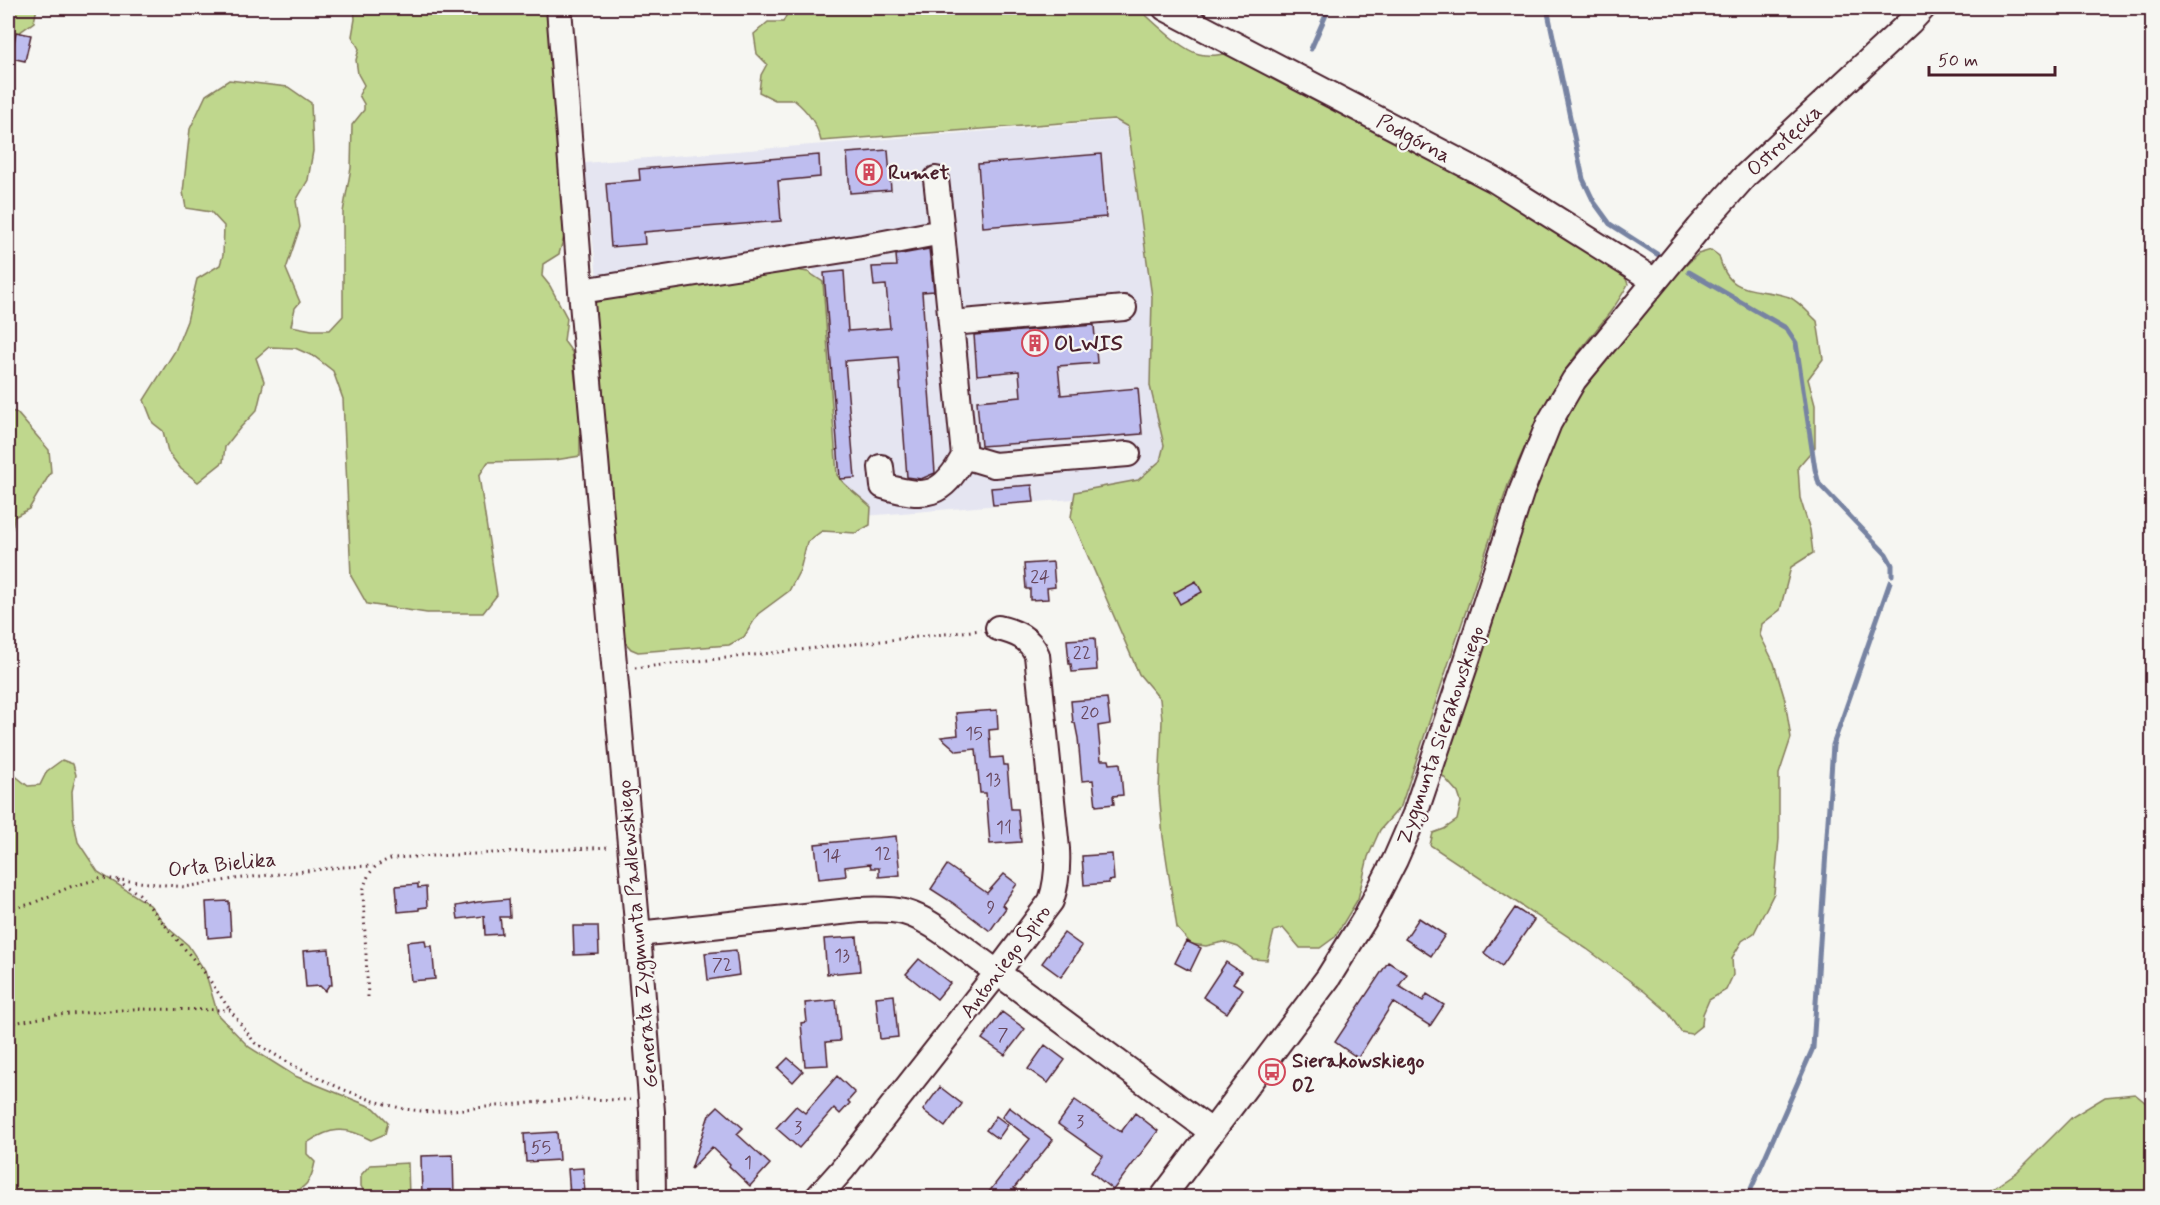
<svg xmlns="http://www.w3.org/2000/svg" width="2160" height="1205" font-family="Mynerve,sans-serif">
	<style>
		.built { fill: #e5e5f1 }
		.green { fill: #bfd78d; stroke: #847b5c; stroke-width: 1.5 }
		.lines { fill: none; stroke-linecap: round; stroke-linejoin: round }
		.stream { stroke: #7783a2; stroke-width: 5 }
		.building { fill: #bebdef; stroke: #4a1f2b; stroke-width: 1.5 }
		.minor-casing { stroke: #4a1f2b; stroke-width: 28 }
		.path { stroke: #4a1f2b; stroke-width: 3; stroke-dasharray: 1.5 4.5; stroke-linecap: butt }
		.minor { stroke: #f6f6f2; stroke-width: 24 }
		.labels { text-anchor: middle; stroke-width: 4.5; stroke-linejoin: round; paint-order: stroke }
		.number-label { font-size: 18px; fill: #67465c }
		.street-label { font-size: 21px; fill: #4a1f2b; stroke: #f6f6f2 }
		.poi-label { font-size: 21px; font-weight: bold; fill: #4a1f2b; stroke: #f6f6f2; text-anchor: start }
	</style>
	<rect width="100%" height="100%" fill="#f6f6f2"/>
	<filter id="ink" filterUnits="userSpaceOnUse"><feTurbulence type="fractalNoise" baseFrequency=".0167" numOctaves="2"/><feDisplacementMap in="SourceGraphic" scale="12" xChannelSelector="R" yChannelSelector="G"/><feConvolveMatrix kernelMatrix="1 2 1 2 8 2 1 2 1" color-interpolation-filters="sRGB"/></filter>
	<g filter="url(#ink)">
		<path class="built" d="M1125,120L1186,490L840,518L813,266L600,304L584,163Z"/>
		<path class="green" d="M8,8H37L34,22L9,40L8,52Z
			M354,8H551L564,237L559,254L543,264L542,276L550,286L567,318L564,341L572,352L580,420V456L555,460L488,462L479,476L497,595L483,613H427L367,604L351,576L343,399L333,371L315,357L295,348L269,347L256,358L264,381L257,410L240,428L225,447L223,462L198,482L181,469L168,452L163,431L153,423L144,400L175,351L187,321L197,279L220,265L223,255L224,226L211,212L186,208L183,192L190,129L206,95L229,80L288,87L311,103L313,151L308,180L296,201L300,227L286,269L300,302L295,308L291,326L312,330H330L343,316V212L351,168L352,125L364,110V104L359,95L364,85L358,74L356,60L359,49L352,36L355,19Z
			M784,8H1138C1152,20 1181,50 1199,54C1210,57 1221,55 1232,52L1445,164L1622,269L1628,284C1611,317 1583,342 1563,374C1541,409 1524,448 1508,485L1401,806L1380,830L1368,857L1358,899L1335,937L1320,948H1300L1283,928L1274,931L1267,960L1253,959L1238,947L1223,942L1206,946L1191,944L1177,928L1163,837L1159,791L1162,720L1160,699L1139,674L1071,517L1075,492L1138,480L1160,461L1164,445L1150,386L1152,297L1128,127L1114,119L821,141C817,124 808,111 794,100H775L759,92L761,75L767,64L757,54L754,34L768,22H783L786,16Z
			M1711,250L1719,256C1729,298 1757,286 1789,297C1799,301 1809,314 1817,321L1823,359L1808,379L1815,405V447L1798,467L1800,498L1810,530L1813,553L1791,567L1780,610L1762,624L1760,635L1774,663L1785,700L1791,738L1779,774V839L1774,893L1754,933L1742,941L1732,958L1733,975L1726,990L1709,1000L1703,1014L1702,1025L1691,1034L1681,1032L1668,1012L1645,992L1587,949L1430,845L1433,833L1444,829L1457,820L1461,802L1458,793L1442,775L1439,760L1539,472L1557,431L1585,384L1669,281L1698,254Z
			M796,270L808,272L823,282L837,475C844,486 861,497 871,507L870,525L856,533L822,531L807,542L800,570L789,591L758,614L744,637L729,645L638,652L631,649L621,638L592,314L595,300L750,275Z
			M8,410L17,413L49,450L51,472L29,509L14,517L12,529L8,530Z
			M62,760L73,764L76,775L72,791L73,817L78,842L98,872L150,905L169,929L188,945L205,971L218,1015L249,1047L295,1076L374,1108L388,1122L385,1134L371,1140C346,1126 330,1127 307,1143V1154L315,1162C311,1183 305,1188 286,1197L18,1198L8,1184V770L28,786L40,785L47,771Z
			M2135,1094L2152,1108V1197H1981L2017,1172L2072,1117L2105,1097Z
			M408,1163L409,1197H367L361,1186V1175L370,1165Z"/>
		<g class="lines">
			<path class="stream" d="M1547,8L1583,179L1594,202L1610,224L1660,256
				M1311,49L1329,8
				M1689,272L1786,328L1796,343L1815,469L1819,484L1886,554L1892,565V575
				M1747,1198L1813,1048L1833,745L1890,582"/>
		</g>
		<path class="building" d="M16,32L31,35L25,61L11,58Z
			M888,150L891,190L850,193L847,153Z
			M1101,154L1106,217L983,227L978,164Z
			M819,155L820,177L778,181L781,221L644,232L645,244L611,247L606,183L640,180L639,169Z
			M929,249L934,291L922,292L935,473L921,479L907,477L898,357L845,361L855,478L840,479L824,273L844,271L848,331L890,328L886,285L874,286L872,267L897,266L896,255Z
			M1094,325L1097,363L1058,366L1061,395L1138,388L1142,434L981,446L977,401L1021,397L1019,371L977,375L974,335Z
			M1032,485L1034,502L993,505L991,488Z
			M1053,562L1055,587L1047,588L1048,599L1030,600V589H1026L1024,564Z
			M1196,581L1202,592L1180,604L1174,593Z
			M1095,638L1097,670L1072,672L1071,664H1069L1067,640Z
			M1107,698L1110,724L1098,726L1101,760H1109L1110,764L1120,763L1123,795L1113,796L1114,804L1096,806L1093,780L1082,781L1078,738L1075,723H1073L1071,701Z
			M997,710L998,729L989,730L991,758L1003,757L1004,765H1007L1011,809H1018L1021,842L990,844L986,793H980L976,749L957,751L941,737L958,735L956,713Z
			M896,836L900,875L879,877V868H871L870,864L845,867L846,876L819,879L815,844Z
			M1112,854L1114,880L1108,881L1109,883L1084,885L1082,856Z
			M947,865L987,893L1004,874L1017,884L1002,905L1006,908L990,931L953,903L931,889Z
			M418,884V888L426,887L427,907L419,908V910L398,912L396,886Z
			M509,899L510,917H500L502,934L485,935L484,916L458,919L456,906L478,902Z
			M229,901L231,936L208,938L206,902Z
			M1515,908L1534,920L1502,966L1484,953Z
			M1419,918L1445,935L1431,956L1405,939Z
			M573,926H598L599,954L574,955Z
			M1064,933L1082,946L1061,977L1042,963Z
			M857,937L860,971L827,974L824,939Z
			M425,940L426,946H432L435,979L411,981L407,942Z
			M1186,941L1201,948L1190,971L1175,963Z
			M329,949L332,985H329L325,991L320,986L306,987L303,951Z
			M736,950L739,975L708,980L705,953Z
			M919,959L950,983L937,999L906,974Z
			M1226,962L1241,972L1233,983L1243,989L1227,1013L1203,997Z
			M1388,962L1407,974L1399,986L1423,1001L1427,994L1444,1005L1430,1026L1393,1002L1358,1058L1335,1042Z
			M894,995L898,1037L880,1039L876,997Z
			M836,1000L840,1041L826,1042L828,1065L805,1066L801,1023L807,1022L805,1003Z
			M1002,1012L1025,1029L1005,1055L982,1039Z
			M1045,1045L1065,1060L1048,1083L1028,1069Z
			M788,1058L803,1071L793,1082L778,1068Z
			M837,1076L855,1093L848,1101L850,1103L840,1114L834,1108L799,1148L776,1128L796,1106L805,1113Z
			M940,1087L962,1104L945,1127L923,1110Z
			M1075,1100L1121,1132L1135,1113L1158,1131L1113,1190L1091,1172L1103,1156L1058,1124Z
			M718,1106L743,1128L737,1134L770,1164L750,1186L729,1166L730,1164L712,1147L691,1169L709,1115Z
			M1009,1107L1053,1140L1014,1188L1016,1189L1009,1197H985L1030,1139L1002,1117Z
			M996,1116L1008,1125L998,1139L986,1130Z
			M557,1132L559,1160L526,1162L524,1134Z
			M453,1155L454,1197H422L421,1156Z
			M583,1168L585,1194L570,1195L568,1169Z"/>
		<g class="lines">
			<defs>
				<path id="minor" d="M559,8L581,291L638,934L652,1112L653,1198
					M1165,8L1493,179L1655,281
					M942,232L964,456L994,465L1128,454
					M581,291L863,247L942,232L936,179
					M951,323L1124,308
					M881,467L883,486C926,499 942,497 964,456
					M638,934L859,910C898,908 912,910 944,933L1212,1132
					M817,1198L842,1170L997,973L1051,901C1057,883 1058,867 1057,849L1037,655C1030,638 1016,632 998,628
					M1162,1198L1328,978L1364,920L1395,860L1415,814L1467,660L1522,490L1549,423L1574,380L1699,228L1746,175L1910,22L1923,8"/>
			</defs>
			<use href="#minor" class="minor-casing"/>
			<path class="path" d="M635,668L981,630
				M118,881L139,894L204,972L230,1010
				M8,909L31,904L70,887L102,878L185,887L234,879L341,867L373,866
				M368,997L363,892C367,872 375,863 394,858L611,847
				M8,1024L57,1015L134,1009L230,1010L255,1043L298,1068L342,1089L374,1101L404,1109L430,1112L575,1099L630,1100"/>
			<use href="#minor" class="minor"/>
		</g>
	</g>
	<defs>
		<symbol id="building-ring" viewBox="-11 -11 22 22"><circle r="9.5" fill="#f6f6f2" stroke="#d1495b" stroke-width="1.5"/><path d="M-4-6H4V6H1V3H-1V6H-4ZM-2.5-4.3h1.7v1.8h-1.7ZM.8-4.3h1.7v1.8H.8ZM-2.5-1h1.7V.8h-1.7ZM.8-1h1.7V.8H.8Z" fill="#d1495b"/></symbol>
		<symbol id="bus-ring" viewBox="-11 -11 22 22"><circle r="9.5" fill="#f6f6f2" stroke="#d1495b" stroke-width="1.5"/><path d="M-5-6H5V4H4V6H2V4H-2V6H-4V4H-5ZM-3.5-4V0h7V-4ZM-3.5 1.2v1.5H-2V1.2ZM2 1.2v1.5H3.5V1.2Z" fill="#d1495b"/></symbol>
	</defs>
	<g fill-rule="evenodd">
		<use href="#building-ring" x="854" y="157" width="30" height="30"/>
		<use href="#building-ring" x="1020" y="328" width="30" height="30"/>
		<use href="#bus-ring" x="1257" y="1057" width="30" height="30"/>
	</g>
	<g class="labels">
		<g class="number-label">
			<text x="1040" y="582">24</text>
			<text x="1082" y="658">22</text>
			<text x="1090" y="718">20</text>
			<text x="974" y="739">15</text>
			<text x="993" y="785">13</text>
			<text x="1004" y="833">11</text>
			<text x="883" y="859">12</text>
			<text x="832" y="861">14</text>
			<text x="991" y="913">9</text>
			<text x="842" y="961">13</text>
			<text x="722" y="970">72</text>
			<text x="1003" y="1040">7</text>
			<text x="1080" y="1127">3</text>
			<text x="798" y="1133">3</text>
			<text x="541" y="1153">55</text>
			<text x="748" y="1168">1</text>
		</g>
		<g class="street-label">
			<text transform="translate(1414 138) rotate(28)" y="7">Podgórna</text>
			<text transform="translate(1784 140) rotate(-43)" y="7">Ostrołęcka</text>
			<text transform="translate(1440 735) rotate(-71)" y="7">Zygmunta Sierakowskiego</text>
			<text transform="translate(222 864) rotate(-6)" y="7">Orła Bielika</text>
			<text transform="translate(637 934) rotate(-95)" y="7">Generała Zygmunta Padlewskiego</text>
			<text transform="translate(1005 961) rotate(-53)" y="7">Antoniego Spiro</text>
		</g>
		<g class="poi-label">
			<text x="888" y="179">Rumet</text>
			<text x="1054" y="350">OLWIS</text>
			<text x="1292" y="1067">Sierakowskiego<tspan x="1292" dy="24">02</tspan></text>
		</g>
	</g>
	<rect width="2160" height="1205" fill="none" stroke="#f6f6f2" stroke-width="30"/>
	<rect x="15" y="15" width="2130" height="1175" fill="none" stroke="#4a1f2b" stroke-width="2" filter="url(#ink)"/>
	<path d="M1929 66v9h126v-9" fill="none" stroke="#4a1f2b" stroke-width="3"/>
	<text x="1938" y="66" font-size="18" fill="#4a1f2b" stroke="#f6f6f2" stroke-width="4.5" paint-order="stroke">50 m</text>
</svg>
